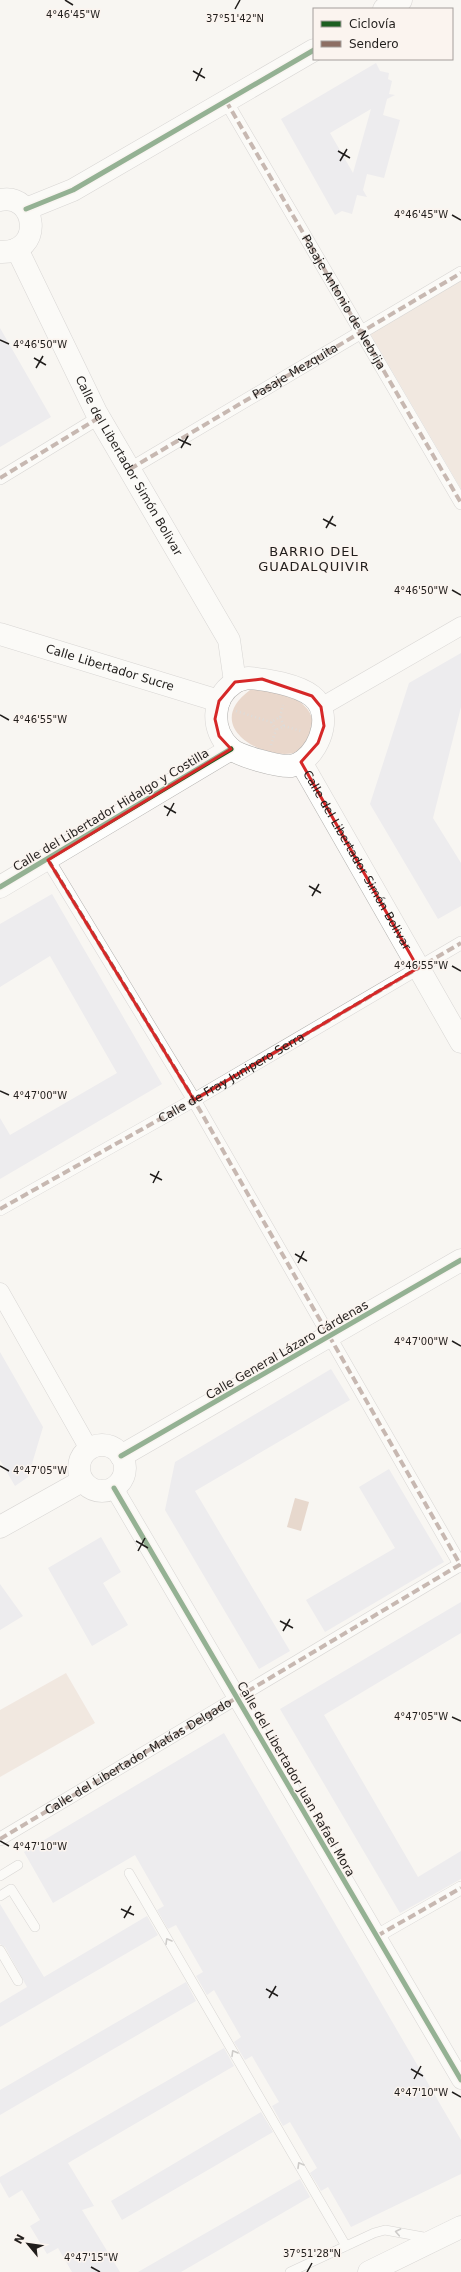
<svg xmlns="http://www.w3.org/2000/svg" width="461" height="2272" font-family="'DejaVu Sans',sans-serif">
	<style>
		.green { fill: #e9d7cb }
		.water { fill: #d2b39f }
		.building { fill: #e0e0e8; fill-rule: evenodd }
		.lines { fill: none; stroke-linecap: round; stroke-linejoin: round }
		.service-casing { stroke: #b2b0ae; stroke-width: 10 }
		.pedestrian-casing { stroke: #b2b0ae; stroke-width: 14 }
		.minor-casing { stroke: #b2b0ae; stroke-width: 19 }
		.tertiary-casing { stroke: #b2b0ae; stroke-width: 23 }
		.secondary-casing { stroke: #b2b0ae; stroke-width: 23 }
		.path { stroke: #dddcda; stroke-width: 2.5; stroke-dasharray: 1 3; stroke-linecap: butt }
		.service { stroke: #fefefd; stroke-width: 9 }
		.pedestrian { stroke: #fefefd; stroke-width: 13 }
		.minor { stroke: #fefefd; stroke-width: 18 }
		.tertiary { stroke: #fefefd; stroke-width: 22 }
		.secondary { stroke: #fefefd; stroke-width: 22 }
		.quiet { stroke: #8d6e63; stroke-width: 4; stroke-dasharray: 8 4; stroke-linecap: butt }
		.cycleway-casing { stroke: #fbf4ef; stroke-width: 8 }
		.cycleway { stroke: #1b5e20; stroke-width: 5 }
		.oneway { stroke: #9b9998 }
		.marked { fill: none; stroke: #d62828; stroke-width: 3; stroke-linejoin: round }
		.ticks { fill: none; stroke: #211e1c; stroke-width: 1.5 }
		.labels { text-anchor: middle; stroke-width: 3; stroke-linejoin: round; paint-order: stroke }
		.street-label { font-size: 12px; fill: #211e1c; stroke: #fbf4ef }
		.neighbourhood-label { font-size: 13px; letter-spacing: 1px; fill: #211e1c; stroke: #fbf4ef }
		.ticks-label { font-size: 10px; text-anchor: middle; fill: #211e1c; stroke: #fbf4ef; stroke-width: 3; stroke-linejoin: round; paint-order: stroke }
	</style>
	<rect width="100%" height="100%" fill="#f8f5f2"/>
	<path class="green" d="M461,267V489L364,323Z
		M250,690C282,688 331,705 306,745C289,772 192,733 250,690Z
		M66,1673L95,1723L0,1777V1710Z"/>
	<path class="water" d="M295,1498L309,1502L301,1531L287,1527Z"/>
	<path class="building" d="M376,63L380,71L389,73L388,79L392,81L389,94L395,95L387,99L383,115L400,120L384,178L367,174L363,190L367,197L357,195L352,214L342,211L335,215L281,119ZM371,109L353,173L330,133Z
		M0,328L51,417L0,447Z
		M461,653V707L433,818L461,863V906L438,919L370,804L409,683Z
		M52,894L162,1084L0,1179V1118L10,1135L117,1073L50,956L0,987V924Z
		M0,1352L43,1427L28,1477L15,1486L0,1460Z
		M331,1369L350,1400L195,1491L290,1651L259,1669L165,1510L175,1462Z
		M389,1469L444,1562L325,1632L306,1600L395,1548L359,1487Z
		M101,1537L121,1572L103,1583L128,1625L92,1646L48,1568Z
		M0,1584L23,1616L0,1630Z
		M461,1602V1633L324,1715L418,1877L461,1851V1879L400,1913L280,1709Z
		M224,1733L461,2140V2174L351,2227L328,2187L321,2191L310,2173L317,2168L290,2122L283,2126L272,2106L279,2102L252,2056L245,2060L234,2042L241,2037L214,1990L207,1995L196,1976L203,1972L176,1925L168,1929L157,1910L164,1906L135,1855L53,1903L24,1852Z
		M0,1904L44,1977L147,1916L158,1935L0,2027V2003L27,1987L5,1947L0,1944Z
		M186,1982L196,2001L0,2115V2090Z
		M224,2048L234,2066L68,2163L94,2206L82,2210L120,2272H72L58,2248L47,2254L30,2226L40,2220L22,2190L9,2198L0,2182V2177Z
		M261,2112L273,2132L122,2220L111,2201Z
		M300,2179L310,2197L181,2272H138Z"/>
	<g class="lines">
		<defs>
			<path id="service" d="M129,1873L346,2246
				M0,1876L18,1865
				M0,1896L11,1889L35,1927
				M0,1950L18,1981
				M290,2272L374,2233L385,2230L429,2238"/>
			<g id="pedestrian">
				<path id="s1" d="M226,101L461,503"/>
				<path d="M130,469L461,273"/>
				<path d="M0,478L100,417"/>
				<path d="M48,860L194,1100L461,1566"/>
				<path d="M0,1209L194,1100L461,943"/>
				<path d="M0,1839L461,1564"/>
				<path d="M377,1936L461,1888"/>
			</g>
			<path id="minor" d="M321,707L461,626
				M0,1292L89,1449
				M114,1488L461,2080"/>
			<g id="tertiary">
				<path d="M384,9L401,0"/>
				<path d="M26,209L73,190L314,50"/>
				<path id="s2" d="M0,634L219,701"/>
				<path d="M0,887L231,749"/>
				<circle cx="102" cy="1468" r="23"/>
				<path d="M121,1456L461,1260"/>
				<path d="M0,1527L82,1481"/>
			</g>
			<g id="secondary">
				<path d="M0,200C37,192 45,254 0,252"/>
				<path id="s3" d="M17,249L96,412L229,640L235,682"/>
				<path d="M248,678C266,679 298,685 312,696C333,713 321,746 304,760C301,763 295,765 291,766C279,767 238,756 230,748C211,730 211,698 234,683C238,680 244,679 248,678Z"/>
				<path id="s4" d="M301,762L461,1042"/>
				<path d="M369,2272L461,2227"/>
			</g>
		</defs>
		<use href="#service" class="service-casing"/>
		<use href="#pedestrian" class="pedestrian-casing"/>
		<use href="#minor" class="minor-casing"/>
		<use href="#tertiary" class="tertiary-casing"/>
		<use href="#secondary" class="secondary-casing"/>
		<path class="path" d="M236,711L271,722
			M280,717L283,705
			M284,726L301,731
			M271,745L276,730L271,722L280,717L284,726L276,730"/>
		<use href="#service" class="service"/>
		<use href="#pedestrian" class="pedestrian"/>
		<use href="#minor" class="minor"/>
		<use href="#tertiary" class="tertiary"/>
		<use href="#secondary" class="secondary"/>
		<g class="quiet">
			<path d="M226,101L461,503"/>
			<path id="s5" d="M130,469L461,273"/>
			<path d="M0,478L100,417"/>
			<path d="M48,860L194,1100L461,1566"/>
			<path id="s6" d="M0,1209L194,1100L461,943"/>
			<path id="s7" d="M0,1839L461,1564"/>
			<path d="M377,1936L461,1888"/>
		</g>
		<defs>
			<path id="cycleway" d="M26,209L73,190L314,50
				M0,887L231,749
				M121,1456L461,1260
				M114,1488L461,2080"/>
		</defs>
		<use href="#cycleway" class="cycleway-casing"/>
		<use href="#cycleway" class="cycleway"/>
	</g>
	<defs><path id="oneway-chevron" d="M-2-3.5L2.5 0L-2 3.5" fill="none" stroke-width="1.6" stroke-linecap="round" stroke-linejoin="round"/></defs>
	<g class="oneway">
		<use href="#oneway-chevron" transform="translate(168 1941) rotate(-120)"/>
		<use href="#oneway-chevron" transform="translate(234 2053) rotate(-120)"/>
		<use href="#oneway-chevron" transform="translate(300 2165) rotate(-120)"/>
		<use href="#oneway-chevron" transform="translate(398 2232) rotate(-169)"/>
	</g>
	<path d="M0 0H461V2272H0ZM262,679L312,696L321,707L324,726L318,743L301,762L418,968L194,1100L48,860L231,749L219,736L215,719L219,701L235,682Z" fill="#f8f5f2" fill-opacity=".55" fill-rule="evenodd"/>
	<path class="marked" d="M262,679L312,696L321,707L324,726L318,743L301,762L418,968L194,1100L48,860L231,749L219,736L215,719L219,701L235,682Z"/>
	<path class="ticks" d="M65,0L73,5M235,9L240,0M193,71L205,78M196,81L202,68M338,151L350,158M340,161L347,149M452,215L461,220M0,340L9,344M34,358L46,365M36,368L43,356M178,439L191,445M181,448L188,436M323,519L336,526M326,528L333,516M452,590L461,595M0,715L9,720M164,806L176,813M167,816L174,803M309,886L321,893M312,896L319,884M452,966L461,971M0,1091L9,1095M150,1174L162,1180M153,1183L159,1171M295,1254L307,1261M298,1263L304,1251M452,1341L461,1346M0,1466L9,1471M136,1541L148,1548M138,1551L145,1538M280,1621L293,1628M283,1631L290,1619M452,1717L461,1721M0,1841L9,1846M121,1909L134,1915M124,1918L131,1906M266,1989L278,1996M269,1998L276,1986M411,2069L423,2076M414,2079L421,2066M452,2092L461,2097M91,2267L100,2272M307,2272L312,2263"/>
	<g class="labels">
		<g class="street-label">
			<text dy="4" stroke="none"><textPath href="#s1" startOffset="233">Pasaje Antonio de Nebrija</textPath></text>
			<text dy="4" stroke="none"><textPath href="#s5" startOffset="192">Pasaje Mezquita</textPath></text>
			<text dy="4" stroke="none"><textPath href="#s3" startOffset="244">Calle del Libertador Simón Bolivar</textPath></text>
			<text dy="4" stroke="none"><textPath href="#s2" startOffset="115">Calle Libertador Sucre</textPath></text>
			<text transform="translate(111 810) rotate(-31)" y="4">Calle del Libertador Hidalgo y Costilla</text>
			<text dy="4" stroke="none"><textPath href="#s4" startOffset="113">Calle del Libertador Simón Bolivar</textPath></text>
			<text dy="4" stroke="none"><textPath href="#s6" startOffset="266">Calle de Fray Junipero Serra</textPath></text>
			<text transform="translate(287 1350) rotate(-30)" y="4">Calle General Lázaro Cárdenas</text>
			<text dy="4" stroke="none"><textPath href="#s7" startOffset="161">Calle del Libertador Matías Delgado</textPath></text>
			<text transform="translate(296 1779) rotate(60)" y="4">Calle del Libertador Juan Rafael Mora</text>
		</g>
		<g class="neighbourhood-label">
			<text x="314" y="556">BARRIO DEL<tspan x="314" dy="15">GUADALQUIVIR</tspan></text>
		</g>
	</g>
	<g class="ticks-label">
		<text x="73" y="18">4°46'45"W</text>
		<text x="235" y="22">37°51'42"N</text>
		<text x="421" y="218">4°46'45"W</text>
		<text x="40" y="348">4°46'50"W</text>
		<text x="421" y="594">4°46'50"W</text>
		<text x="40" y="723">4°46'55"W</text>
		<text x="421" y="969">4°46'55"W</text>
		<text x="40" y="1099">4°47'00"W</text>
		<text x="421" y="1345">4°47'00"W</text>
		<text x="40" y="1474">4°47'05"W</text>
		<text x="421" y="1720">4°47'05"W</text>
		<text x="40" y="1850">4°47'10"W</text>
		<text x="421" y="2096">4°47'10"W</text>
		<text x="312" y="2257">37°51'28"N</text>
		<text x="91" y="2261">4°47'15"W</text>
	</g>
	<rect x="313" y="8" width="140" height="52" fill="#fbf4ef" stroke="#a49e9b"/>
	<rect x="321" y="21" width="20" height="6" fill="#1b5e20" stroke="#a49e9b"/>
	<text x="349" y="28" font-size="12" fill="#211e1c">Ciclovía</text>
	<rect x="321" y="41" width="20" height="6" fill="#8d6e63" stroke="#a49e9b"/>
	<text x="349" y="48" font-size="12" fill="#211e1c">Sendero</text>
	<g transform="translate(28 2244) rotate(299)" stroke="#fbf4ef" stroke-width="3" paint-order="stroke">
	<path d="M0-3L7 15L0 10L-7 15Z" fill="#211e1c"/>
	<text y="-6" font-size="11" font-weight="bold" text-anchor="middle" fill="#211e1c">N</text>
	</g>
</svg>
